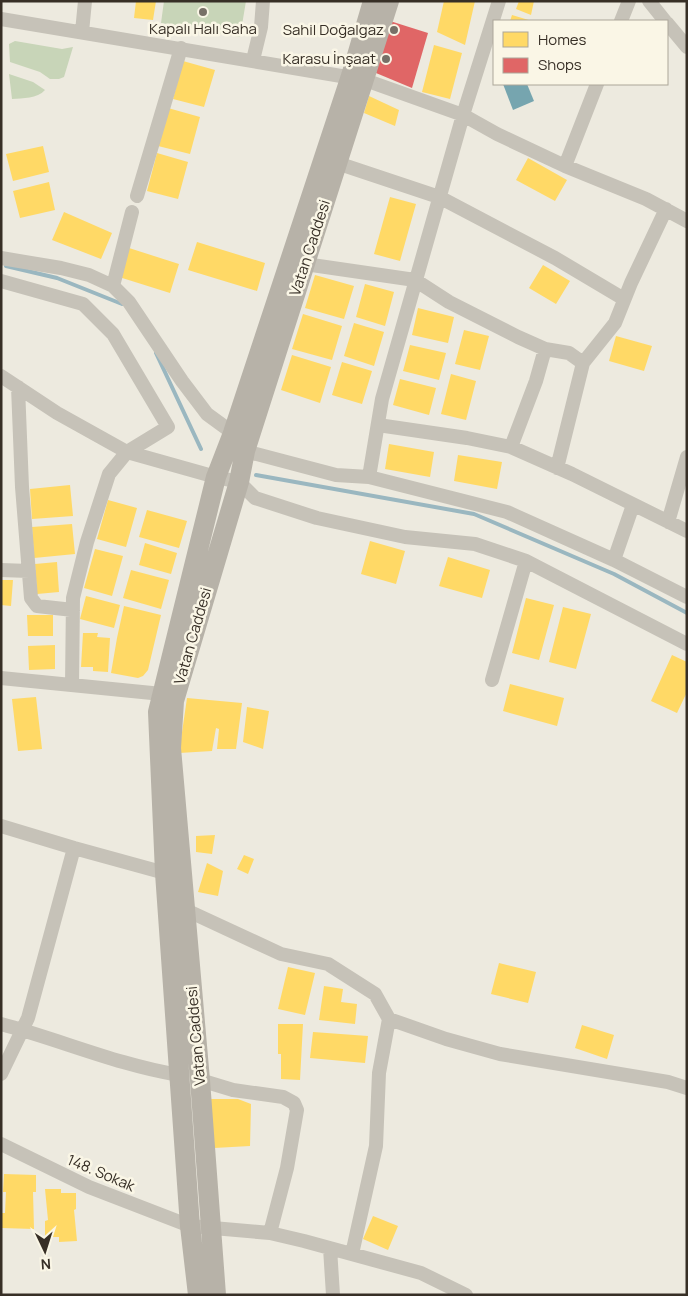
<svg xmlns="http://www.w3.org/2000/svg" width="688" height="1296" font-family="Manrope,sans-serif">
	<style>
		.green { fill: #c8d5b8 }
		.homes { fill: #ffd966 }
		.shops { fill: #e06666 }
		.public { fill: #76a5af }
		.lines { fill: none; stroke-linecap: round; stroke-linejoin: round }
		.stream { stroke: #9ab7c0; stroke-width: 4 }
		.minor { stroke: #c6c2b8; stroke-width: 14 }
		.secondary { stroke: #b7b2a8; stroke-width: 20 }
		.poi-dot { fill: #777067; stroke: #faf6e6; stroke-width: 2 }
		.labels { text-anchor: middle; stroke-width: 5; stroke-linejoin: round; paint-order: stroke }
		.poi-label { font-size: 15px; fill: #372f26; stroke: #faf6e6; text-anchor: end }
		.street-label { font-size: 15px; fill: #372f26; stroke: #faf6e6 }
	</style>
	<rect width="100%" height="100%" fill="#edeadf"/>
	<path class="green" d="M164,1H246L240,37L161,23Z
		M15,41L62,49L73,47L64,77L59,79H50L40,72L10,62L9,44Z
		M9,74L33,82L45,90C37,99 23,98 12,99Z"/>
	<path class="homes" d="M136,1H156L153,20L134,18Z
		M444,1H475L465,45L437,32Z
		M519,1H534L531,15L516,9Z
		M512,15L532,21H510Z
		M434,45L462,53L450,99L422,92Z
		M183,61L215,70L204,107L173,99Z
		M369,96L399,110L395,126L364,113Z
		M168,108L200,117L190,154L158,146Z
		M43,146L49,172L13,181L6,154Z
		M157,153L188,162L178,199L147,191Z
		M528,158L567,180L555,201L516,180Z
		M49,182L55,210L20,218L13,191Z
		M390,197L416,204L400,261L374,254Z
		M64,212L112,233L101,259L52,240Z
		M197,242L265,263L257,291L188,270Z
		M129,248L179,264L170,293L119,277Z
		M543,265L570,281L556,304L529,288Z
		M315,275L354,286L344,319L305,308Z
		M365,284L394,292L385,326L356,317Z
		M418,308L454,317L448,343L412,335Z
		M303,314L342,326L332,360L292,349Z
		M354,323L384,332L374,366L344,356Z
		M464,330L489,336L480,370L455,364Z
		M616,336L652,346L644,371L609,361Z
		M410,345L446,353L439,380L403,371Z
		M292,355L331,367L320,403L281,390Z
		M342,362L372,371L362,404L332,395Z
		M451,374L476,381L466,420L441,414Z
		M400,379L436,388L429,415L393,405Z
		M389,444L434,452L430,477L385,469Z
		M458,455L502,462L497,489L454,481Z
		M70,485L73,516L32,519L30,489Z
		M108,500L137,508L126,547L97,539Z
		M147,510L187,521L179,548L139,537Z
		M72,524L75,554L34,558L32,527Z
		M370,541L405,551L396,584L361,574Z
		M145,543L177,553L171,574L139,565Z
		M95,549L123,556L112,596L84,588Z
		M448,557L490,570L482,598L439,586Z
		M57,562L59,592L37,594L35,564Z
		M131,570L169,580L161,609L123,598Z
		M1,580H13L11,606L1,605Z
		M86,596L120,605L114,628L80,619Z
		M526,598L554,605L539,660L512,653Z
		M124,606L161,615L148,670L143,676L138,678L111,673L117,638Z
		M563,607L591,614L576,669L549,662Z
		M27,615H53V636H28Z
		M83,633H98L97,637L110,638L108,672L93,671V667H81Z
		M55,645V669L29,670L28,646Z
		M672,655L687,662V692L677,713L651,701Z
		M510,684L564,698L557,726L503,711Z
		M36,697L42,749L18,751L12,699Z
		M187,698L242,703L236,749H217L219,729L216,728L212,751L179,753Z
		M247,707L269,711L263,749L243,742Z
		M215,835L212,854L196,852V836Z
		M244,855L254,859L248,874L237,869Z
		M207,863L223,871L218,896L198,892Z
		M499,963L536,972L528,1003L491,994Z
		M288,967L315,973L305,1015L278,1009Z
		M324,986L343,989L341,1002L357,1004L355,1024L319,1020Z
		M278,1024H303L300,1080L281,1079V1054H278Z
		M582,1025L614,1035L607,1059L575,1048Z
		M313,1032L368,1036L365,1063L310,1058Z
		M210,1099H238L251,1104L250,1146L214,1148Z
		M4,1174L36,1175V1192H33L34,1229L2,1228V1213H5L6,1192H3Z
		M45,1189H61V1193H76V1209L74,1210L77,1241L59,1242V1237H45V1221L48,1220Z
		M373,1216L398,1226L388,1250L363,1239Z"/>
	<path class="shops" d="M390,21L428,33L412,88L376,73Z"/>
	<path class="public" d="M503,84H527L534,101L513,110Z"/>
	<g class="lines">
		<path class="stream" d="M6,266L57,278L122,304
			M156,353L201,449
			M256,475L474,514L614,574L687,613"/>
		<path class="minor" d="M649,1L665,21
			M1,19L365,80L463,115L497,134L565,166L646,199L687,221
			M621,21L629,1
			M667,23L687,47
			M82,32L85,1
			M253,60L261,27L263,1
			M337,163L439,197L555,258L624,299
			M565,166L597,84
			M137,196L181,48
			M1,258L61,268L89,275L113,286L129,302L182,381L207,414L233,433
			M305,264L415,280L449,302L518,337L545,349L569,353L583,363L615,323L631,283L666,209
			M1,281L83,304L113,334L168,427L127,452L109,474L87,542L73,598L72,685
			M113,286L132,212
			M1,376L57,413L127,452L216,477L239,482L255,498L317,518L405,537L475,544L526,561L687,644
			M18,387L22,487L31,598L37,606L73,610
			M378,425L467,438L511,447L572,474L687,531
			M511,447L536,381L545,349
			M245,451L336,475L369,477L507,512L614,560L687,597
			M557,468L583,363
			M369,477L382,399L463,115L499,1
			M668,522L687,457
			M614,560L633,505
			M1,570L29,571
			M1,678L162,694
			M492,680L526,561
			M1,826L74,848L165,873
			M186,910L281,954L328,964L375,994L389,1019L379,1073L376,1146L352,1254
			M389,1019L446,1039L500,1054L668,1082L687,1088
			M1,1024C61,1040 118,1065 179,1075
			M1,1074L28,1018L74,848
			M200,1080L233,1090L283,1097L294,1103L297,1110L287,1168L270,1233
			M1,1144L89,1187L190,1226L270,1233L304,1241L421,1273L466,1295
			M330,1248L333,1295"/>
		<path class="secondary" d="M198,1295L190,1226L165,873L158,712L216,477L233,433L351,76L373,1
			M216,1295L200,1080L171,748L174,701L239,482L245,451L389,1"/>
	</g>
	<g class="poi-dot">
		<circle cx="203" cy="12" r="5"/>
		<circle cx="394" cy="30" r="5"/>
		<circle cx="386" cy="59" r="5"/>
	</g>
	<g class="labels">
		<g class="poi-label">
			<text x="203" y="34" text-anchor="middle">Kapalı Halı Saha</text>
			<text x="384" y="35">Sahil Doğalgaz</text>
			<text x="376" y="64">Karasu İnşaat</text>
		</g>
		<g class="street-label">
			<text transform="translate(310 248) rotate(-72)" y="5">Vatan Caddesi</text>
			<text transform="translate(193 636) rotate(-74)" y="5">Vatan Caddesi</text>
			<text transform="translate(196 1036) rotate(-95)" y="5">Vatan Caddesi</text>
			<text transform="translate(101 1173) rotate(23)" y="5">148. Sokak</text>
		</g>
	</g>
	<rect width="688" height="1296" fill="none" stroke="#372f26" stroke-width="5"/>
	<rect x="493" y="20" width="175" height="65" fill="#faf6e6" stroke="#aca699"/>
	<rect x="503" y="32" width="25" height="15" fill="#ffd966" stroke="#aca699"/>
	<text x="538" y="45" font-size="15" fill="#372f26">Homes</text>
	<rect x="503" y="58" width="25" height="15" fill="#e06666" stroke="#aca699"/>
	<text x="538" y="70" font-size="15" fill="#372f26">Shops</text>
	<g transform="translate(45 1251) rotate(176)" stroke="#faf6e6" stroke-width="4" paint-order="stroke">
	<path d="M0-4L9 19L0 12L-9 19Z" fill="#372f26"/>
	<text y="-8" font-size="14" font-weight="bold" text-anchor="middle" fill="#372f26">N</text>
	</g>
</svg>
